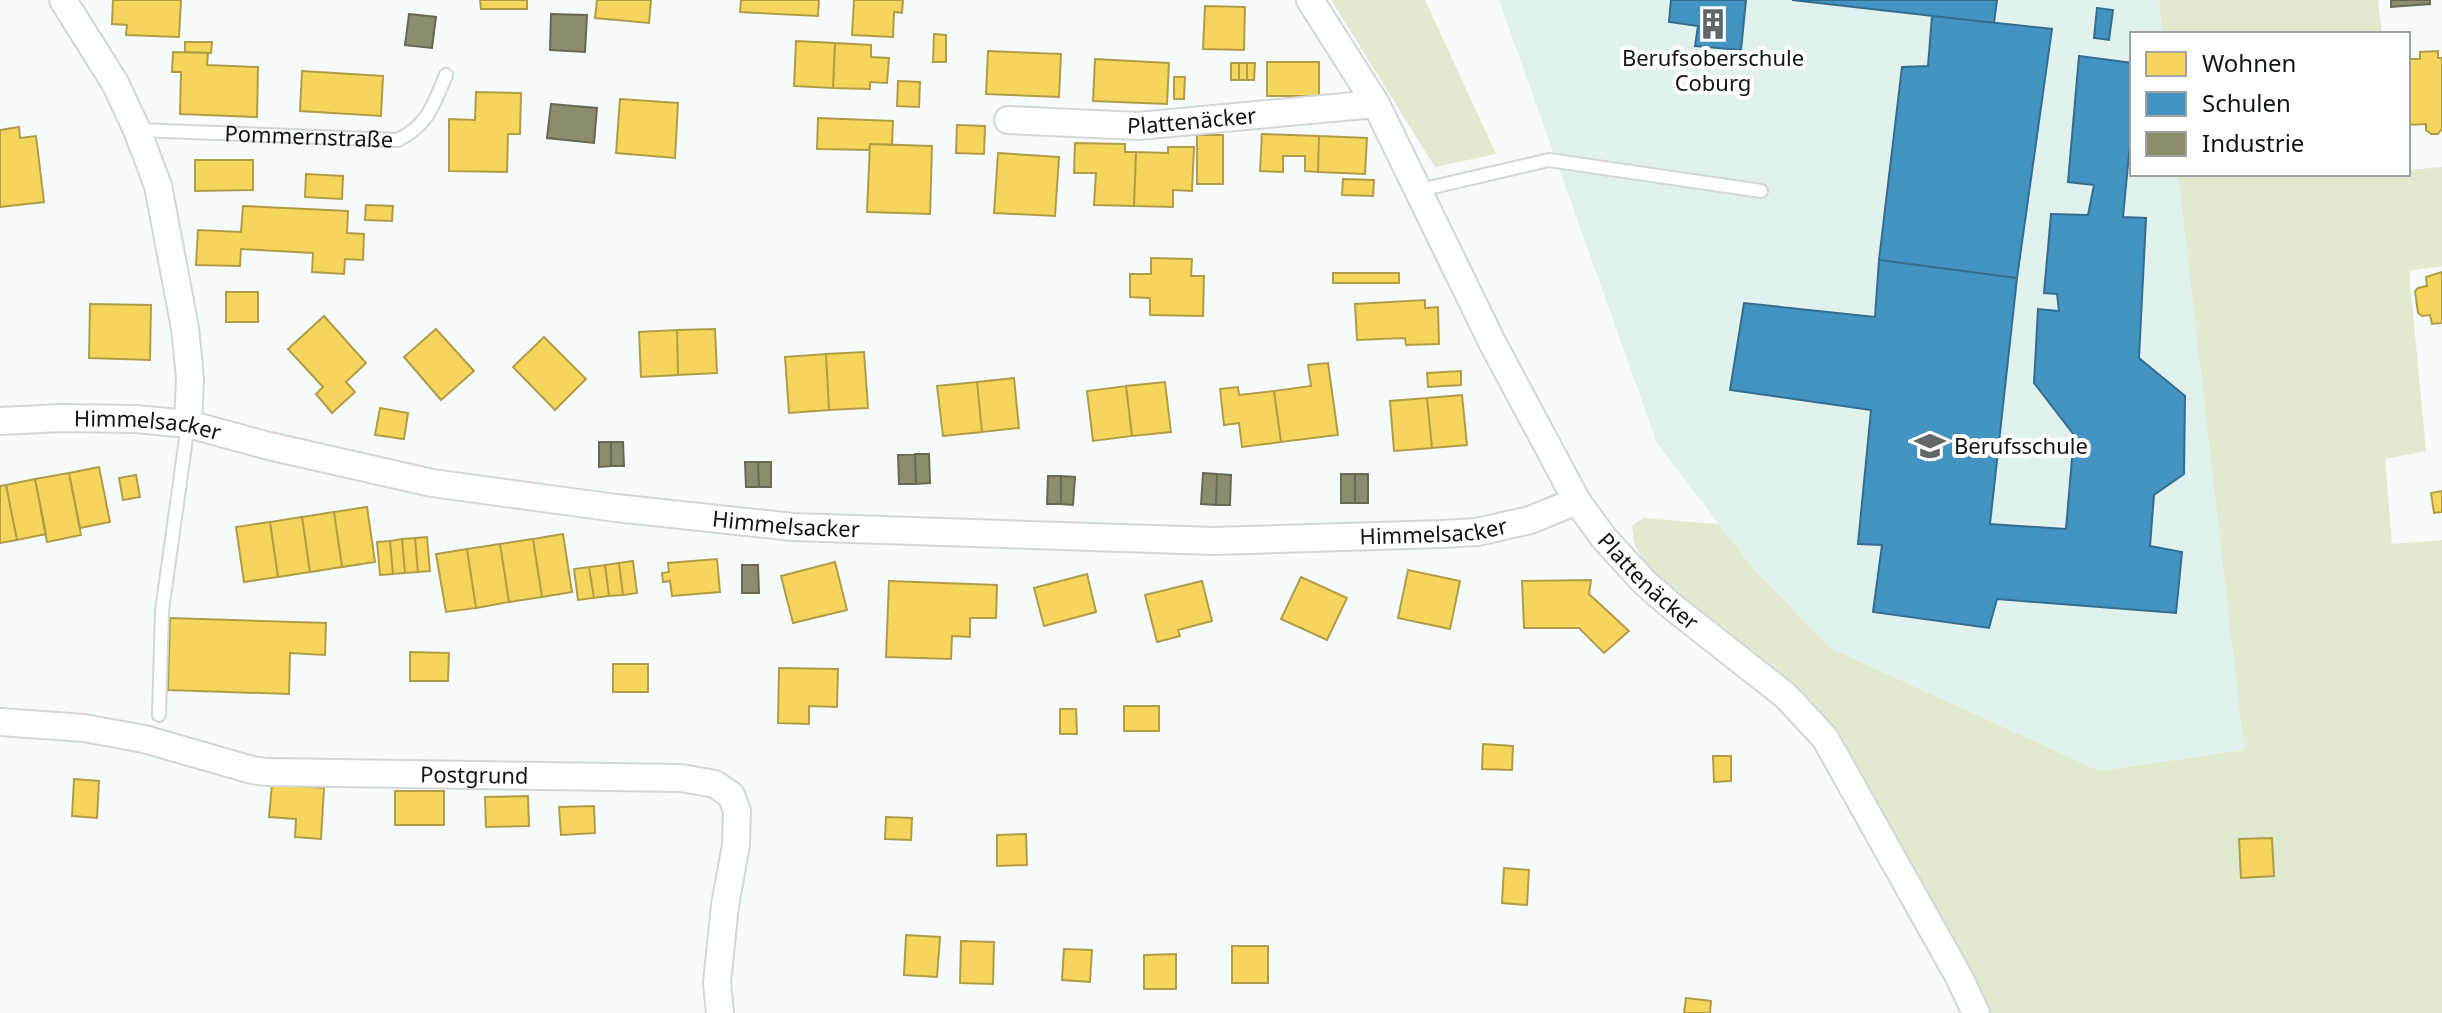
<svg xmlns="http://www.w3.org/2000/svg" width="2442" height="1013" font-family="'Noto Sans',sans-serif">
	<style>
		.built { fill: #e1f1ee }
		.green { fill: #e0eace }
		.homes { fill: #f6d55c; stroke: #b19c47; stroke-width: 2 }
		.schools { fill: #4393c3; stroke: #346e8f; stroke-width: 2 }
		.industry { fill: #8c8c6e; stroke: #676953; stroke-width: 2 }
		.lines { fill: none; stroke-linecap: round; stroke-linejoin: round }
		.service-casing { stroke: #d2d7d6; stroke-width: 16 }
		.minor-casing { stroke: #d2d7d6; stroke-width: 30 }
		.service { stroke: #fefffe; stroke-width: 12 }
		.minor { stroke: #fefffe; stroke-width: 26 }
		.labels { text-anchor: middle; stroke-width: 8; stroke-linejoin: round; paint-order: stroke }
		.poi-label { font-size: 22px; fill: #111615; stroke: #fff }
		.street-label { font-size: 22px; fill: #111615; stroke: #fff }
	</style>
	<rect width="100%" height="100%" fill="#f6fcfb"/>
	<path class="built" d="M1499,0H2159L2162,34H2132V174H2178L2244,750L2099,771L1830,648L1751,566L1657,443Z"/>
	<path class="green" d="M1331,0H1425L1496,154L1435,167Z
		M2159,0H2378L2382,34H2162Z
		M2442,167V266L2409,271L2426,451L2385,459L2392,544L2442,540V1013H1983L1826,717L1654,581L1634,543L1632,526L1643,518L1719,524L1751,566L1830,648L2099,771L2244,750L2178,174H2408V170Z"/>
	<path class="homes" d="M113,0H181L179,37L126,35L127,25L112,24Z
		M480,0H527V9H481Z
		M597,0H651L649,23L595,18Z
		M741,0H819L818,16L740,12Z
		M854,0H903L902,13L894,12L893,37L852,35Z
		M1205,6L1245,7L1244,50L1203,49Z
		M934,34L946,35V62H933Z
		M796,41L835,43L833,88L794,86Z
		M185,42H212L211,53L185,52Z
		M835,43L871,45V57L889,58L887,83L870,82V89L833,88Z
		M988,51L1061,54L1059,97L986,94Z
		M2438,51V58H2442V129L2438,134H2431L2426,130V124L2408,125V59H2420V52Z
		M173,52L208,53L207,65L258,67L257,117L180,114L181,72H172Z
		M1095,59L1169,63L1167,104L1093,101Z
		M1267,62H1319V96H1267Z
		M1231,63H1239V80H1231Z
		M1239,63H1247V80H1239Z
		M1247,63H1255L1254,80H1247Z
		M302,71L383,76L381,116L300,111Z
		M1174,77H1185L1184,99H1174Z
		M898,81L920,82L919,107L897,106Z
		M476,92L521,93L520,134H508L507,172L449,171V119L475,120Z
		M620,99L678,103L675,158L616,153Z
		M818,118L893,121L892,145L870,144L869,150L817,149Z
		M957,125L985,126L984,154L956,153Z
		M19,127L20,138L36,136L44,202L0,207V130Z
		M1262,134L1319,136L1318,172L1305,171V156H1283V172L1260,171Z
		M1197,135H1223V184H1197Z
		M1319,136L1367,138L1365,174L1318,172Z
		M1075,143L1125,144V152H1136L1134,206L1094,205L1096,173H1074Z
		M870,144L932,146L930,214L867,212Z
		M1168,147H1194L1192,191L1173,190V207L1134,206L1136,152L1168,153Z
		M998,153L1059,157L1055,216L994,213Z
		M195,160H253V190L195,191Z
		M306,174L343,176L342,199L305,197Z
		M1343,179L1374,180L1373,196L1342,195Z
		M366,205L393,206L392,221L365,220Z
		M243,206L348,211L347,233L364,234L363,260L345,259L344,274L312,272L313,253L241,249L240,266L196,265L198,230L241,232Z
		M1151,258L1192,259L1191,276H1204L1203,316L1150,315V298L1130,297V274H1151Z
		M2442,272V323L2432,324L2430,315L2422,316L2418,313L2415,291L2418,288L2427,286L2426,277Z
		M1333,273H1399V283H1333Z
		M226,292H258V322H226Z
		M1425,300V308L1438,307L1439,344L1406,345L1405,338L1357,340L1355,304Z
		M90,304L151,305L150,360L89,358Z
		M324,316L366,363L346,382L355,392L332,413L316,394L323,387L288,349Z
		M436,329L474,371L441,400L404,357Z
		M715,329L717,373L678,375L677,330Z
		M677,330L678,375L641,377L639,332Z
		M544,337L586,379L555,410L513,367Z
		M864,352L868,408L829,410L826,354Z
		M826,354L829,410L789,413L785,357Z
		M1328,363L1338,435L1281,442L1274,391L1311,386L1308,365Z
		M1461,371V385L1428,387L1427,373Z
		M1014,378L1019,428L982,432L977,382Z
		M977,382L982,432L943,436L937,386Z
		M1165,382L1171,432L1132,436L1126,386Z
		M1126,386L1132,436L1093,441L1087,391Z
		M1238,387L1239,395L1274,391L1281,442L1242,447L1239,423L1224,425L1220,389Z
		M1462,395L1467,445L1432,448L1427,398Z
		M1427,398L1432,448L1394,451L1390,401Z
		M380,408L408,413L404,439L375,435Z
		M99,467L110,522L80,528L69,473Z
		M69,473L81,535L47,542L35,479Z
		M136,475L140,497L123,500L119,478Z
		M35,479L46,534L17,540L6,485Z
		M6,485L17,540L0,543V486Z
		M2442,491V512L2434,513L2431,493Z
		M367,507L375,562L342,567L334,512Z
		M334,512L342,567L310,572L302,517Z
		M302,517L310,572L278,577L270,522Z
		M270,522L278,577L244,582L236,527Z
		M563,534L572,592L542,597L533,539Z
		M427,537L430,571L418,572L415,538Z
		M415,538L418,572L405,573L402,539Z
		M402,539L405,573L393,574L390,541Z
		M533,539L542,597L509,602L500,544Z
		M390,541L393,574L380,575L377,542Z
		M500,544L509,602L476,608L467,549Z
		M467,549L476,608L446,612L436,554Z
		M717,559L720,592L672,596L670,581L663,582L662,573L669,572L668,563Z
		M633,561L637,593L623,595L619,563Z
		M835,562L847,610L793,623L781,576Z
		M619,563L623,595L609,596L605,565Z
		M605,565L609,596L594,598L589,567Z
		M589,567L594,598L578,600L574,569Z
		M1408,570L1460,581L1450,629L1398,618Z
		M1087,574L1096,612L1044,626L1034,588Z
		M1301,577L1347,598L1327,640L1281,619Z
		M1591,580L1589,594L1629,631L1604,653L1579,628H1524L1522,581Z
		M889,581L997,585L996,618H970V637L952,636L951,659L886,657Z
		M1202,581L1212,621L1178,630L1180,636L1157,642L1145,595Z
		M170,618L326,623L325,655L290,653L289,694L168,690Z
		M410,652L449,653L448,681H410Z
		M613,664H648V692H613Z
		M779,668L838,669L837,707L809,706V724L778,723Z
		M1124,706H1159V731H1124Z
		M1060,709H1076L1077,734H1060Z
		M1483,744L1513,746L1512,770L1482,769Z
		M1713,756H1731V781L1714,782Z
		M74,779L99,781L97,818L72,816Z
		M272,784L324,788L321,839L295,837L296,819L269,817Z
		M395,791H444V825H395Z
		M528,796L529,826L486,827L485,797Z
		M594,806L595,833L561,835L559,807Z
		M886,817L912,818L911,840L885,839Z
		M1026,834L1027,865L997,866V835Z
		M2272,838L2274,876L2241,878L2239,839Z
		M1504,868L1529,870L1527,905L1502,903Z
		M906,935L940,937L937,977L904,975Z
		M961,941L994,942L993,984L960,983Z
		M1232,946H1268V983H1232Z
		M1064,949L1092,950L1090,982L1062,980Z
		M1176,954V989H1144V955Z
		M1686,998L1711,1001L1710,1013H1684Z"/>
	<path class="schools" d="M1671,0H1746L1741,50L1695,46L1698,26L1669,22Z
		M1792,0H1997L1994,23Z
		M2097,8L2113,10L2109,40L2094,38Z
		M1932,16L2052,29L2017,278L1879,260L1902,67L1928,66Z
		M2079,56L2132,63V123L2123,217L2146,218L2139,358L2185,396L2184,474L2154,495L2150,546L2182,552L2176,613L1997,599L1989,628L1873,612L1882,545L1858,544L1871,410L1730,390L1744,303L1875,317L1879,260L2017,278L1990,524L2066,529L2074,435L2034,383L2038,309L2059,311L2057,294L2044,293L2051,214L2088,215L2094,185L2068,182Z"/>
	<path class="industry" d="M2391,0H2430V4L2391,7Z
		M409,14L436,17L432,48L405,45Z
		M551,14L587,15L585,52L550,50Z
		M551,104L597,108L594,143L547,138Z
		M599,442H611V466L599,467Z
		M611,442H623L624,466H611Z
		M915,454L916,484H899L898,455Z
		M915,454H929L930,483L916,484Z
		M745,462H758L759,487H746Z
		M758,462H771V487H759Z
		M1203,473L1217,474L1216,505L1201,504Z
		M1217,474L1231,475L1230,505H1216Z
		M1341,474H1355V503H1341Z
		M1355,474H1368V503H1355Z
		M1048,476H1061V504H1047Z
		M1061,476L1075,477L1073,505L1061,504Z
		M742,565H758L759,593H742Z"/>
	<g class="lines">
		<defs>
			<g id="service">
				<path id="s1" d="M137,130L398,140C429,124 433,105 446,75"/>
				<path d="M1420,190L1549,160L1761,191"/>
				<path d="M159,715L162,611L188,424"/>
			</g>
			<g id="minor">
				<path d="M63,0L115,83L137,130L158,186L185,328L190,378L188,424"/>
				<path id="s2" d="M1310,0L1376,104L1492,342L1577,501L1603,537L1645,583L1674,608L1786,696L1825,738L1959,977L1976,1013"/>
				<path id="s3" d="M1008,120L1138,126L1376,104"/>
				<path id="s4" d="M0,421L61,418L135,419L188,424L269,446L432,483L616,508L793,527L1214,541L1441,534L1477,532L1530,520L1577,501"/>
				<path id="s5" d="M0,722L84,728L144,739L252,770L267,772L681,778L715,784L731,795L737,811L736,845L725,905L717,983L720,1013"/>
			</g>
		</defs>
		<use href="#service" class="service-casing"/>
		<use href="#minor" class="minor-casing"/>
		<use href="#service" class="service"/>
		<use href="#minor" class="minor"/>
	</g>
	<defs>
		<symbol id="building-bare" viewBox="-9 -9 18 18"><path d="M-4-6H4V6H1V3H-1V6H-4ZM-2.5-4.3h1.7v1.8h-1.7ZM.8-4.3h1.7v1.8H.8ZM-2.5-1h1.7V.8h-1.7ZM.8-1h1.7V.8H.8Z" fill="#616666" stroke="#fff" stroke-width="2.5" paint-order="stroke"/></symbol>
		<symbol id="school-bare" viewBox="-9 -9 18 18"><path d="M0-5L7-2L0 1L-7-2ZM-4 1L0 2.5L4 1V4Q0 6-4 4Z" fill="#616666" stroke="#fff" stroke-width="2.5" paint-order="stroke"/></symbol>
	</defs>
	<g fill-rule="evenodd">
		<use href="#building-bare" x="1691" y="2" width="44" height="44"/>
		<use href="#school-bare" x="1908" y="424" width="44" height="44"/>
	</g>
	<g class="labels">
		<g class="poi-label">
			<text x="1713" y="66">Berufsoberschule<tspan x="1713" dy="25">Coburg</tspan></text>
			<text x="1954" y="454" text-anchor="start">Berufsschule</text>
		</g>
		<g class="street-label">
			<text dy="8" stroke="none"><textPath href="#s3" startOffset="184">Plattenäcker</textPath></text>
			<text dy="8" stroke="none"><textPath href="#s1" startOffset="172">Pommernstraße</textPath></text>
			<text dy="8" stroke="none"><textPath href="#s4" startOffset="148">Himmelsacker</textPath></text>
			<text dy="8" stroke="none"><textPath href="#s4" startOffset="796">Himmelsacker</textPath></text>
			<text dy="8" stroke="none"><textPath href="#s4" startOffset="1444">Himmelsacker</textPath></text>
			<text dy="8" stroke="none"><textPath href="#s2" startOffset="676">Plattenäcker</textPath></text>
			<text dy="8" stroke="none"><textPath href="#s5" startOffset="480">Postgrund</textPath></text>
		</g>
	</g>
	<rect x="2130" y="32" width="280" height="144" fill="#ffffff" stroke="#a0a2a1" stroke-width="2"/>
	<rect x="2146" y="52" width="40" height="24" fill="#f6d55c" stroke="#a0a2a1" stroke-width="2"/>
	<text x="2202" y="72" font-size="24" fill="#111615">Wohnen</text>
	<rect x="2146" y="92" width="40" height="24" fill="#4393c3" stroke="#a0a2a1" stroke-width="2"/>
	<text x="2202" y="112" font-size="24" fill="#111615">Schulen</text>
	<rect x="2146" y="132" width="40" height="24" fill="#8c8c6e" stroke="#a0a2a1" stroke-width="2"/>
	<text x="2202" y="152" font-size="24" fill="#111615">Industrie</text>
</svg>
